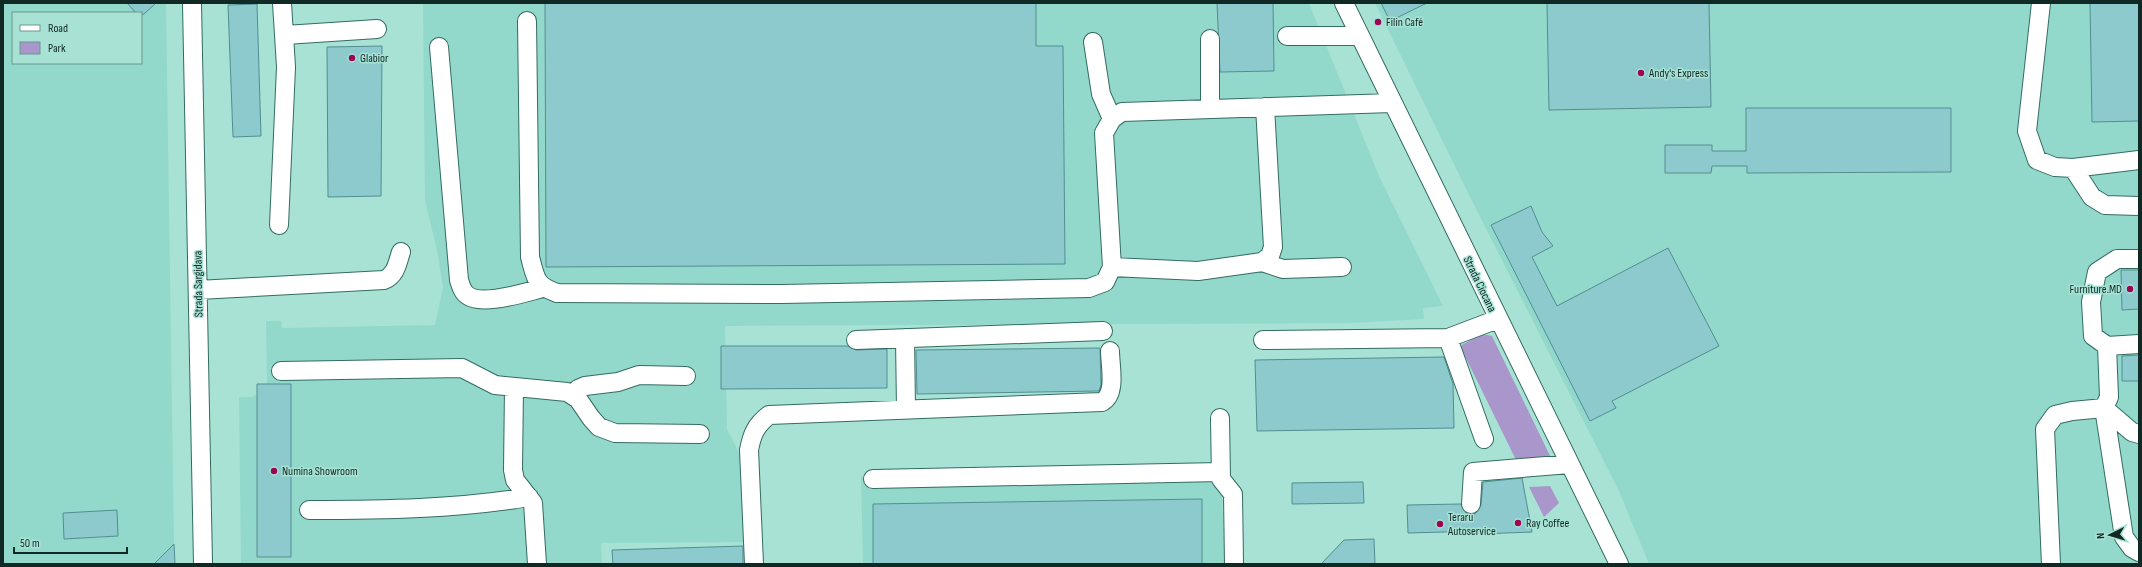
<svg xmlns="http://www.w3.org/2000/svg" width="2142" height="567" font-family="'Sofia Sans Condensed',sans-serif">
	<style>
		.built { fill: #93d9cb; fill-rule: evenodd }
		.green { fill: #a997cb }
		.building { fill: #8ccacd; stroke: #528e91 }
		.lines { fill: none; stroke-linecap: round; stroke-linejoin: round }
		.minor-casing { stroke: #336c62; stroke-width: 20 }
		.minor { stroke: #fff; stroke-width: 18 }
		.poi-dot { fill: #9c0551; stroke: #a7e2d5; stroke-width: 1.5 }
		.labels { text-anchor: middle; stroke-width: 3; stroke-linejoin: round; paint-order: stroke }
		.poi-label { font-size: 12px; fill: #112925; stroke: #a7e2d5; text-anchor: start }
		.street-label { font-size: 12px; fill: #112925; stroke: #a7e2d5 }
	</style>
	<rect width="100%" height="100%" fill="#a7e2d5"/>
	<path class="built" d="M3,3H166L174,544L154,564H3ZM13,13H141V63H13Z
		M423,3H1309L1379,176L1443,306L1423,308L1424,319L1351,323L725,326L727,429L746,466L750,542L601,543L602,564H241L239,397H252L267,387L266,321H281L282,328L435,325L443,287L437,250L425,201Z
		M1375,3H2139V564H1649L1619,491L1470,197Z
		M1207,466L1221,475L1225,564H863L861,477Z"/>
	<path class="green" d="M1482,334L1492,336L1553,462L1518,464L1460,346Z
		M1550,486L1559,503L1544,517L1529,487Z"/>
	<path class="building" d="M127,3H156L144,14L141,15L136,13Z
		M545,3H1036V46H1063L1065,264L546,267Z
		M1217,3H1273L1274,71L1220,72Z
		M1381,3H1427L1390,21Z
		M1547,3H1709L1711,107L1549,110Z
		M2090,3H2139V121L2092,122Z
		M257,4L261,136L233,137L228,5Z
		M382,46L381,196L328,197L327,47Z
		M1746,108H1951V172L1747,173V166H1712L1711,173H1665V145H1712V151H1746Z
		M1531,206L1542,232L1553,246L1532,257L1557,306L1668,248L1719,346L1612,401L1616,408L1590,421L1491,225Z
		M2121,270H2139V309L2122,310Z
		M721,346H848L856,350L887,349V388L721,389Z
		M1100,348L1101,385L1099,391L917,394L916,350Z
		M2139,355V381H2122V356Z
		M1444,357L1453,384L1454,428L1257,431L1255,360Z
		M257,384H291V557H257Z
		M1522,478L1532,532L1480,534V531L1408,533L1407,505L1461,504L1466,513L1475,514L1481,505L1483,482Z
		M1363,482L1364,503L1292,504V483Z
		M1202,499V564H873V504Z
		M117,510L118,536L64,539L63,513Z
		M1374,539L1375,564H1321L1344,540Z
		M174,544L175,564H154Z
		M743,546V564H613L612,550Z"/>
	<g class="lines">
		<defs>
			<path id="minor" d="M192,3L203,564
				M1344,3L1619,564
				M2041,3L2027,131L2037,160L2055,167L2073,168L2139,160
				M527,21L530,257C536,279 535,285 557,293L782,294L1089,288L1105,282L1112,267L1104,133L1112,119L1122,112L1392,103
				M285,35L377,29
				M1287,36H1360
				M1093,42L1101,94L1112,119
				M439,47L459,280C460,283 461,288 464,292C476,309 526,292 543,288
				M1210,109V39
				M2073,168L2092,197L2105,205L2139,206
				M279,225L286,67L282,3
				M2139,259H2117L2097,272L2091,302L2093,336L2107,346L2139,344
				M1262,262L1283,269L1342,267
				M1112,267L1198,271L1262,262L1270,256L1273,247L1265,107
				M198,290L384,280C396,275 397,264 401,252
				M905,338L906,409
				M1448,338L1484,439
				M856,340L1103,331
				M1263,340L1448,338L1498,319
				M281,371L462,368L495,385L567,392L578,399L591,418L599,427L615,433L700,434
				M514,387L513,470L515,480L533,503L537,564
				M572,395L578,389L585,386L618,382L639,375L686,376
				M1220,418L1221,479L1233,494L1234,564
				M2139,434L2132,432L2104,408L2124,537L2132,548L2139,552
				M873,479L1221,472
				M1471,504L1473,472L1570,464
				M309,510C383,510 456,509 529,497
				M754,564L749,450C752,434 756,425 769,415L1102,402C1117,394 1110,366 1110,351
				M2051,564L2045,429L2055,415L2072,411L2104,408L2109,397L2107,346"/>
		</defs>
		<use href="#minor" class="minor-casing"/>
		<use href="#minor" class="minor"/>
	</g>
	<g class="poi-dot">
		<circle cx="1378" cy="22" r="4"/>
		<circle cx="352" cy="58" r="4"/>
		<circle cx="1641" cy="73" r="4"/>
		<circle cx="2130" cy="289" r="4"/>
		<circle cx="274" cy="471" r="4"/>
		<circle cx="1518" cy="523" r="4"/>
		<circle cx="1440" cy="524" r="4"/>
	</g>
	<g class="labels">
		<g class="poi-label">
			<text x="1386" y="26">Filin Café</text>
			<text x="360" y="62">Glabior</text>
			<text x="1649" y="77">Andy's Express</text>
			<text x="2122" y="293" text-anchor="end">Furniture.MD</text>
			<text x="282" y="475">Numina Showroom</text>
			<text x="1448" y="521">Teraru<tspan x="1448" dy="14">Autoservice</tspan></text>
			<text x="1526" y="527">Ray Coffee</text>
		</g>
		<g class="street-label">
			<text transform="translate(198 284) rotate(-91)" y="4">Strada Sargidava</text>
			<text transform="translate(1480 284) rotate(64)" y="4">Strada Ciocana</text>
		</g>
	</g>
	<rect width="2142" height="567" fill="none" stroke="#112925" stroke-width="8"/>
	<rect x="12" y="12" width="130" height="52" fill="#a7e2d5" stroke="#6b988f"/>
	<rect x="20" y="25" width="20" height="6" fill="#ffffff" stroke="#6b988f"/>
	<text x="48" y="32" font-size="12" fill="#112925">Road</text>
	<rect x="20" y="42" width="20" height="12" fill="#a997cb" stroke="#6b988f"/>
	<text x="48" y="52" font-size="12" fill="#112925">Park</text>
	<g transform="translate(2110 535) rotate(265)" stroke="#a7e2d5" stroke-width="3" paint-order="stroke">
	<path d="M0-3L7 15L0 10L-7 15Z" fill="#112925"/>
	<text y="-6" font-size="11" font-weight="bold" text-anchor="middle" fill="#112925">N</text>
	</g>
	<path d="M14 547v6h113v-6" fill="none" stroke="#112925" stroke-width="2"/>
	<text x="20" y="547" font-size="12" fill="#112925" stroke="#a7e2d5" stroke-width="3" paint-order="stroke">50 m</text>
</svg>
